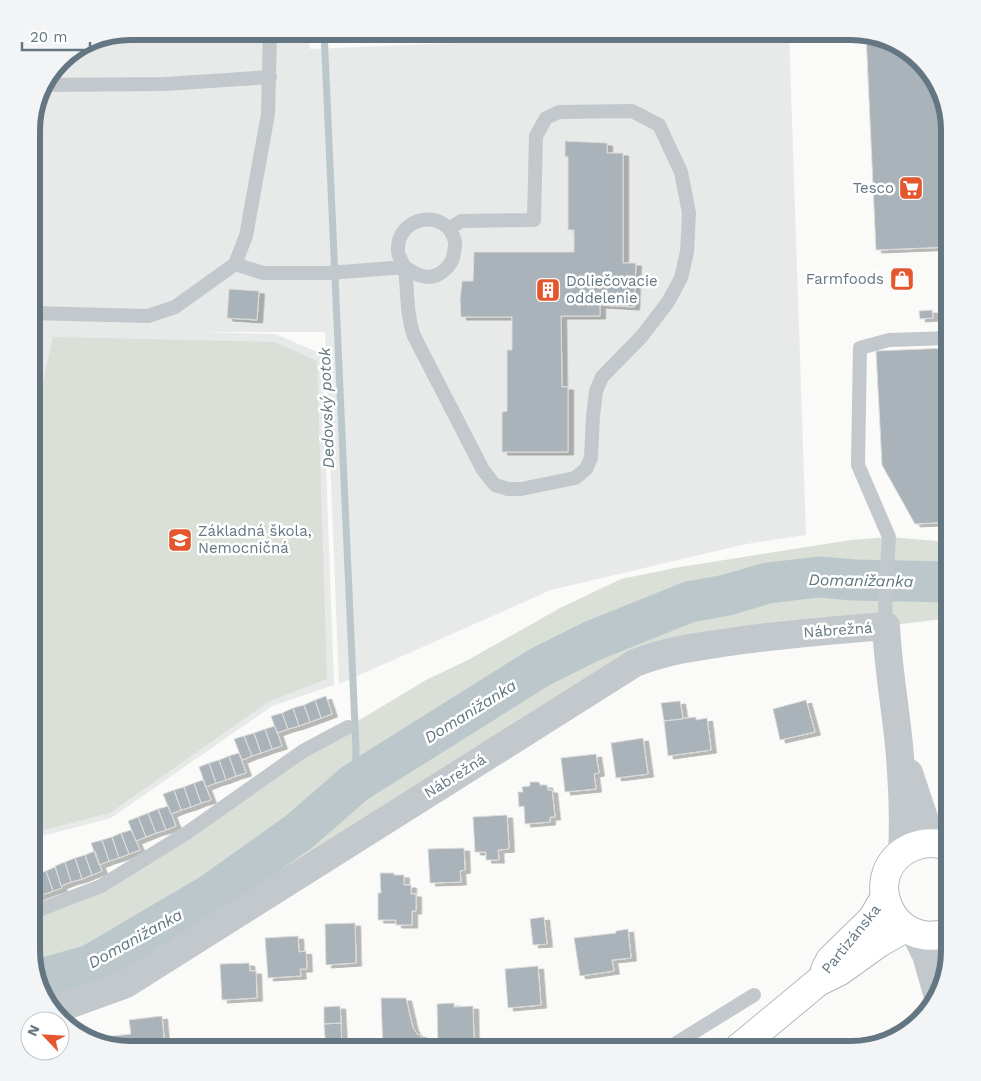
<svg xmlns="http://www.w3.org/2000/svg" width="981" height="1081" font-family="'Work Sans',sans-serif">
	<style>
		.built { fill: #e8e9e9 }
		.green { fill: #dadfd7 }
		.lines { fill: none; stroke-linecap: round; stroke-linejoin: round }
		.stream { stroke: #bbc7cb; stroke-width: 7 }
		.river { stroke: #bbc7cb; stroke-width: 41 }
		.building { fill: #aab3b9; stroke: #dcdcda; filter: url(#shadow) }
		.secondary-casing { stroke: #b3babf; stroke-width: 30 }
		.service { stroke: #c3c8cc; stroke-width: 14 }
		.minor { stroke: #c3c8cc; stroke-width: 28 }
		.tertiary { stroke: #c3c8cc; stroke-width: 28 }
		.secondary { stroke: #fff; stroke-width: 28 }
		.labels { text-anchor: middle; stroke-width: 5; stroke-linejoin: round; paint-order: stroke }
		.poi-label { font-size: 15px; fill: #657683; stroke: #fff; text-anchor: end }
		.street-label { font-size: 15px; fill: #657683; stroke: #fff }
		.water-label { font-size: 16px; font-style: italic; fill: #60757c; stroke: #fff }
		.rim { fill: none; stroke: #657683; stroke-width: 6 }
	</style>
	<defs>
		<filter id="shadow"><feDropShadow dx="5.5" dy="3" stdDeviation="0" flood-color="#0004"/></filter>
	</defs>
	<rect width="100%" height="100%" fill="#fafaf8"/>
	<path class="built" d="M130,31H309L310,49L747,31H789L806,535L746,544L551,590L339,684L325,332H200L275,334L322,354L334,685L272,706L111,818L31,839V396L41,330H31V123L41,87L65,56L93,39Z"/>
	<path class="green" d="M130,31H229V40L97,38Z
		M31,330H41L31,396Z
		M53,337L275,342L317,361L327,679L268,702L110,813L31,833V437Z
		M889,537L950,542V618L660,654L126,984L52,1011L31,951V913L101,886L348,727L426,680L468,660L560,608L621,579L680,567L851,540Z"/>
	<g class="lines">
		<path class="stream" d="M324,31L356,749L355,783"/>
		<path class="river" d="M41,979L91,965L210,895L300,831L355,783L540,667L592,641L689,602L727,595L768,583L819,577L854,580L950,582"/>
	</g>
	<path class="building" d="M866,34L895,42L929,70L950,130V247L876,250Z
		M565,141L607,143V153H623V263H636L634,307L600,305V316H561L562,387H568V452H502V412L507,411V350H512V317H461L460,300L462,281H473L474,252H574V230H568V157L565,156Z
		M229,289L259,291L257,320L227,318Z
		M932,310L933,318L920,319L919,311Z
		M949,348L950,522L915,524L882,465L876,351Z
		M326,696L332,714L321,718L315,700Z
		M315,700L321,718L310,722L304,705Z
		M806,700L815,732L780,740L773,709Z
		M680,701L683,719L664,721L661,703Z
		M304,705L310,722L299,726L293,708Z
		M293,708L299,726L288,729L282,713Z
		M282,713L288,729L277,733L271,716Z
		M696,717V720L707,718L711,750L668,756L664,721Z
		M275,726L282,746L272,749L265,729Z
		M265,729L272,749L261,753L254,733Z
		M254,733L261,753L252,756L244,736Z
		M244,736L252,756L242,760L234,739Z
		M643,738L648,774L616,778L611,743Z
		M239,753L246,773L236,776L229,756Z
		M596,754L599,773L594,774L596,789L565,792L561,758Z
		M229,756L236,776L226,780L219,760Z
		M219,760L226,780L216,783L209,763Z
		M209,763L216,783L206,787L199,767Z
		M203,780L211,800L201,803L194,783Z
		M530,782H539L540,785H547L548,790H552L555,817H550V822L525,824L524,806L519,807L518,792H523L522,787L530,786Z
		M194,783L201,803L191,807L184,787Z
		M184,787L191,807L181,810L174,790Z
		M174,790L181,810L171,814L163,794Z
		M168,806L176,826L166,830L158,809Z
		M158,809L166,830L156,833L148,813Z
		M148,813L156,833L146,837L138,817Z
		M507,815L509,849L498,850L499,860H486V852H475L473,817Z
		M138,817L146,837L136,841L128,821Z
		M131,830L140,850L129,854L121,833Z
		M121,833L129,854L119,858L112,837Z
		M112,837L119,858L109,861L102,840Z
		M102,840L109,861L99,865L91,843Z
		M464,848L465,870L460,871L461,882L430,883L428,849Z
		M95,851L102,871L92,875L85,855Z
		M85,855L92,875L82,879L75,858Z
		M75,858L82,879L71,882L65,862Z
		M65,862L71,882L61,886L55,866Z
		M55,867L62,888L53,891L46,871Z
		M46,871L53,891L42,895L36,875Z
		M380,873H394V875H404V885H411V894H416V911H412V925H396V920H378V893H381Z
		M36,875L42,895L32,899L31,877Z
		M544,917L547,944L533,945L530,919Z
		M355,923L356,963L326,965L325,924Z
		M628,929L631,958L612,960L614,971L580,976L574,938L616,933V931Z
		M298,936L299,952L306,951L307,969H300L301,976L268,978L265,938Z
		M249,963L250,971H256L257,998L222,1000L220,964Z
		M538,966L541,1005L508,1008L505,969Z
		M381,998H406L413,1028L418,1035L421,1034V1050H383Z
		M454,1003V1007L473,1006L474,1043L438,1044L437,1004Z
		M340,1006L341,1023L324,1024V1007Z
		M162,1016L165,1050H130L97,1042L96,1038L131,1034L129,1020Z
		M341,1023L342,1050H326L324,1024Z"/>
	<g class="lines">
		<defs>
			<path id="secondary" d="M950,847C938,842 924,842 912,847C857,871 891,954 950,932
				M825,970L830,960L872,919L885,897
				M736,1050L818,982L840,971L879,943L905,928"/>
		</defs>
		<use href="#secondary" class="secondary-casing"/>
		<path class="service" d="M42,85L165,84L270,77
			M235,264L246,236L268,114L270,31
			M31,313L148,316L175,307L235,264L263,273H329L405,267C415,274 426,281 439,274C447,269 453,262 454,253C454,250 456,245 455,242C448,207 396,215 398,251C398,257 404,263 405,269C408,292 406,314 414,336L483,470L495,485L508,489H521L575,478L586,469L591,458L593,416L596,391L602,377L642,336L668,302L681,278L687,252L689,213L681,172L659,125L632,111L559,112L546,118L536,136L534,220L461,221L449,229
			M886,626L885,600L889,537L858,465L860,348L889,340L950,338
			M31,913L101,886L188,832L303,751L348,727
			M665,1050L754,995"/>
		<path class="minor" d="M909,773L927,827L937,843
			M52,1011L126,984L635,663C669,650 700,646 736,641C786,634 836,630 886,626C888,667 895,705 899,745C902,779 904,820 902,853"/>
		<path class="tertiary" d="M915,933L926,955L938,997"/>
		<use href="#secondary" class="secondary"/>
	</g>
	<defs>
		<symbol id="supermarket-square" viewBox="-11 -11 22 22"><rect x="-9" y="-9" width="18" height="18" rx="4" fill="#e4572e" stroke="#fff"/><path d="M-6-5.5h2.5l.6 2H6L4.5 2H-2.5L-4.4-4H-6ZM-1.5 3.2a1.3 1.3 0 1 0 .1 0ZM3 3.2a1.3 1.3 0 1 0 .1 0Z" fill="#fff"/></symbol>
		<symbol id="shop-square" viewBox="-11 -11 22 22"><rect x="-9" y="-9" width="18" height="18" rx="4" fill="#e4572e" stroke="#fff"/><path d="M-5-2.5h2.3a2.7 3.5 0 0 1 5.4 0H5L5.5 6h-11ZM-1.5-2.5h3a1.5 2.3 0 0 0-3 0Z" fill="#fff"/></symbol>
		<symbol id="building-square" viewBox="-11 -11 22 22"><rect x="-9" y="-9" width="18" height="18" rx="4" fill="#e4572e" stroke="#fff"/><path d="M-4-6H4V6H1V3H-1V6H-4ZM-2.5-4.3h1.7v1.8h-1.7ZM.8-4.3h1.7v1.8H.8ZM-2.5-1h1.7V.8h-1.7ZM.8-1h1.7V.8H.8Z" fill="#fff"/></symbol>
		<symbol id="school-square" viewBox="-11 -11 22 22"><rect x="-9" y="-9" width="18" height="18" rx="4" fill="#e4572e" stroke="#fff"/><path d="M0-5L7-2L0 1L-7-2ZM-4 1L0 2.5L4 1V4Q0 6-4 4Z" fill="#fff"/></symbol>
	</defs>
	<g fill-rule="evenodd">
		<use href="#supermarket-square" x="897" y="174" width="28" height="28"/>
		<use href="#shop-square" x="888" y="265" width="28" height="28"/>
		<use href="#building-square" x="534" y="276" width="28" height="28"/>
		<use href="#school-square" x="166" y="526" width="28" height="28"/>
	</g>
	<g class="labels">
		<g class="poi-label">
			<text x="894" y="193">Tesco</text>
			<text x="884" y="284">Farmfoods</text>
			<text x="566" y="286" text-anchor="start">Doliečovacie<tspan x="566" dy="17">oddelenie</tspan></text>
			<text x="198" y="536" text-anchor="start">Základná škola,<tspan x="198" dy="17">Nemocničná</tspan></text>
		</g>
		<g class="street-label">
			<text transform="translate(838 630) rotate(-4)" y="5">Nábrežná</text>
			<text transform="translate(455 776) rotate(-32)" y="5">Nábrežná</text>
			<text transform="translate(851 939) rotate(-51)" y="5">Partizánska</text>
		</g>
		<g class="water-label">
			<text transform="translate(326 408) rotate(-92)" y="6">Dedovský potok</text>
			<text transform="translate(861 580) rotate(1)" y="6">Domanižanka</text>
			<text transform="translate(470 711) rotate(-32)" y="6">Domanižanka</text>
			<text transform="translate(135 938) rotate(-29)" y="6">Domanižanka</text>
		</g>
	</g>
	<path d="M0 0H981V1081H0ZM130 40H851A90 90 0 0 1 941 130V951A90 90 0 0 1 851 1041H130A90 90 0 0 1 40 951V130A90 90 0 0 1 130 40Z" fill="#f3f4f5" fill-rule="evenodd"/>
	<path class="rim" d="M130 40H851A90 90 0 0 1 941 130V951A90 90 0 0 1 851 1041H130A90 90 0 0 1 40 951V130A90 90 0 0 1 130 40Z"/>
	<g transform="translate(45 1036) rotate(295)"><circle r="24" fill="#ffffff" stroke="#c1c8cd"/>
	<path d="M0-4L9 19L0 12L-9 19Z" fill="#e4572e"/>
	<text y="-8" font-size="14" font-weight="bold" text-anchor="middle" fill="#657683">N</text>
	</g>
	<path d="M22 42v8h68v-8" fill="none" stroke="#657683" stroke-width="2.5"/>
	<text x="30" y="42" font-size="15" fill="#657683" stroke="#ffffff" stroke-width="4" paint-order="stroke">20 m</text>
</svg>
